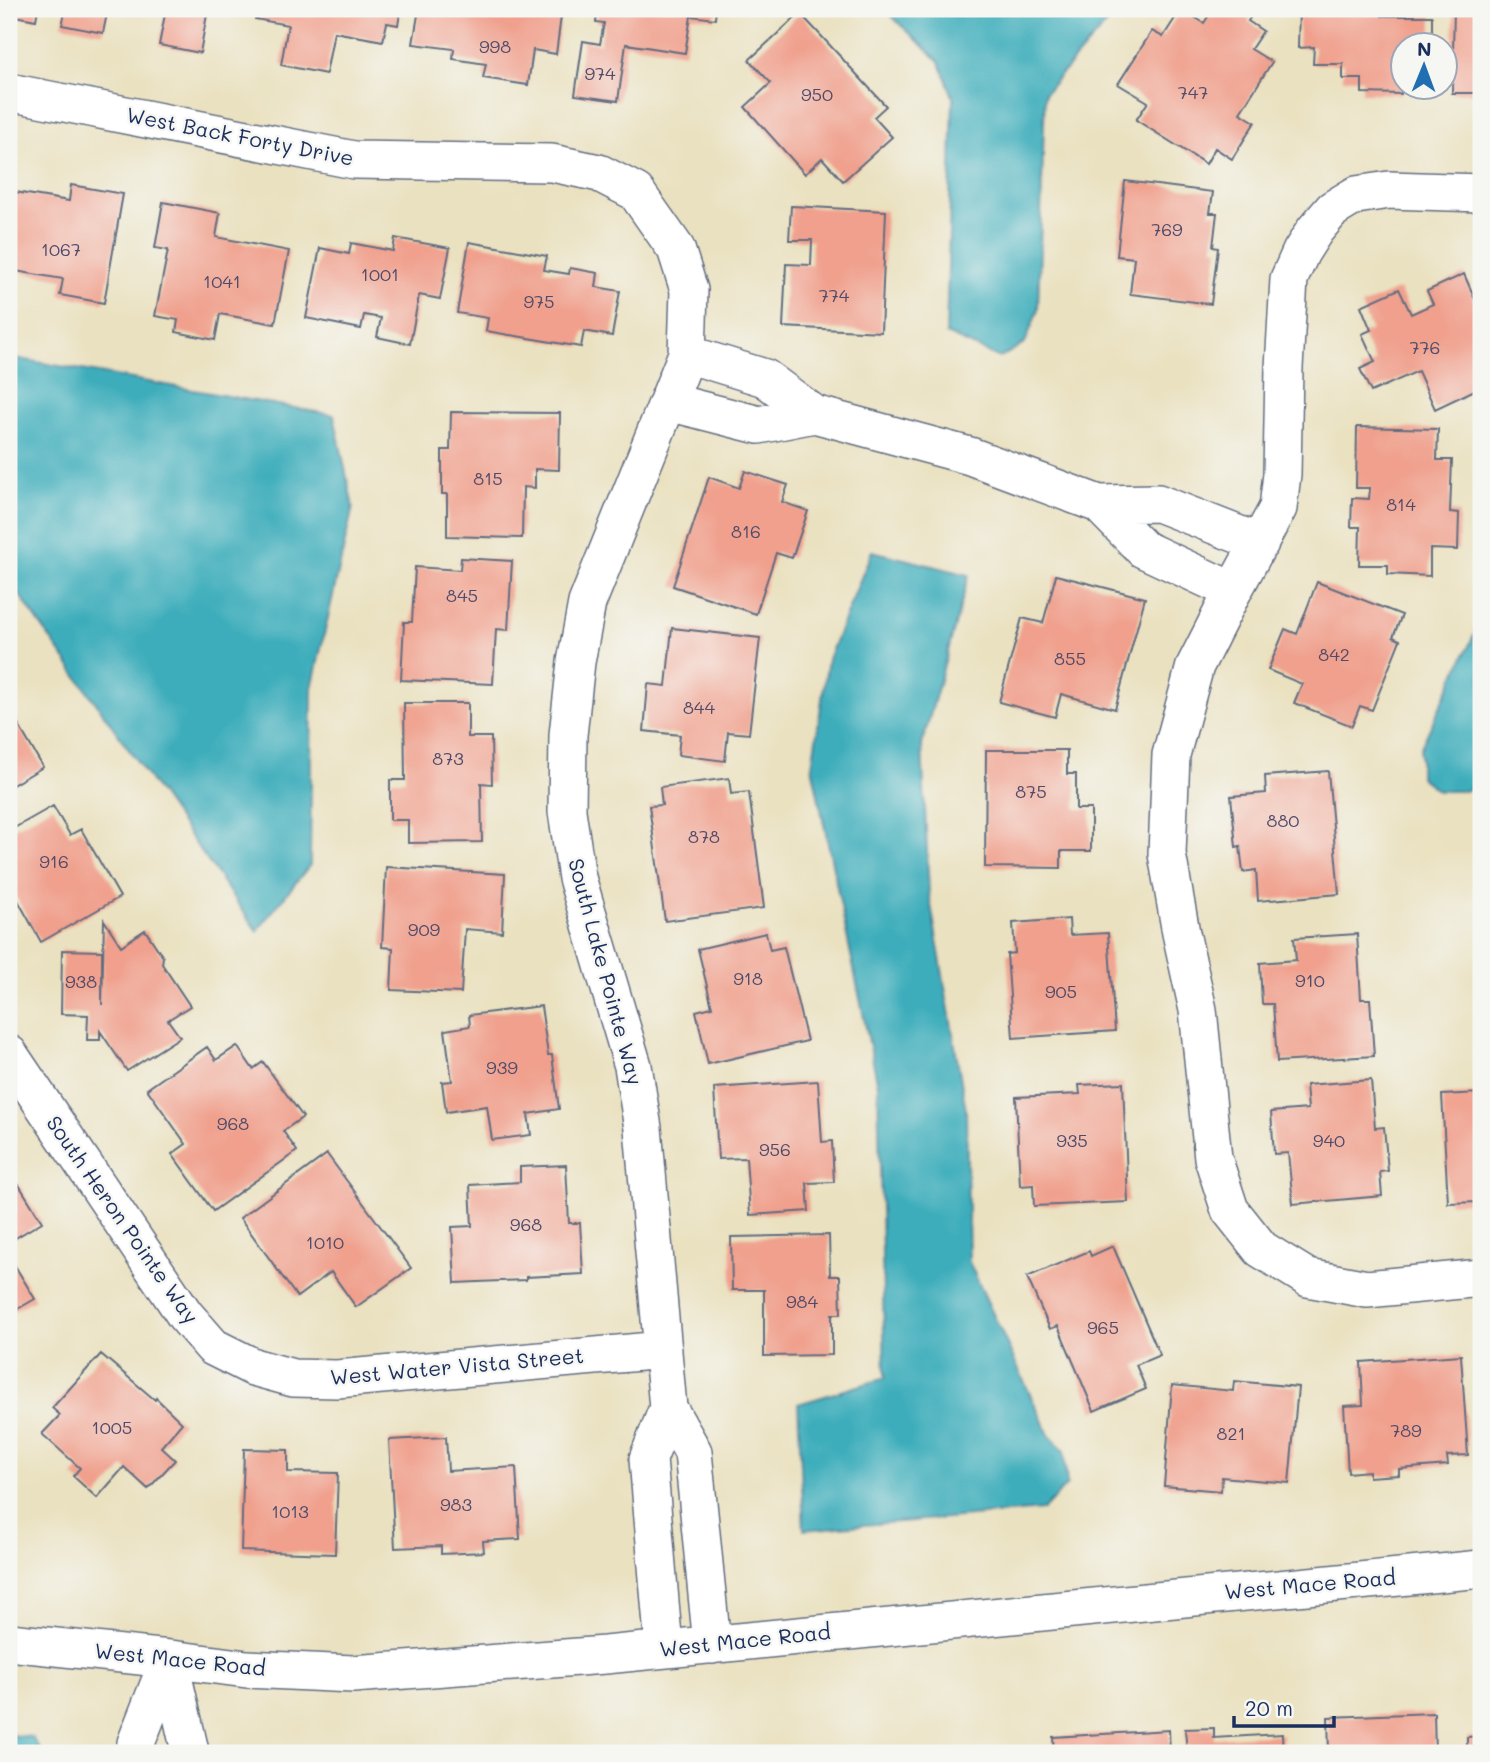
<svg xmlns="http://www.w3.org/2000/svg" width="1490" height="1762" font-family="Mali,sans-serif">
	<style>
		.water { fill: #3eadbb; stroke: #2c6e8c; stroke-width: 2 }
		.building { fill: #f0a08d }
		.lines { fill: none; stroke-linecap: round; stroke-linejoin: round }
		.minor-casing { stroke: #636d80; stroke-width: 40 }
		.minor { stroke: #fff; stroke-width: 37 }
		.labels { text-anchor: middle; stroke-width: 5; stroke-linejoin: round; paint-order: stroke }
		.number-label { font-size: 18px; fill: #504b6a }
		.street-label { font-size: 21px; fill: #1b2f5e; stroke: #f6f6f2 }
	</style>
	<rect width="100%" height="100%" fill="#f6f6f2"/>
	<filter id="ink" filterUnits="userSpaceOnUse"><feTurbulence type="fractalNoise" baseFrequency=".0143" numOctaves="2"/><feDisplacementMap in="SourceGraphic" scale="14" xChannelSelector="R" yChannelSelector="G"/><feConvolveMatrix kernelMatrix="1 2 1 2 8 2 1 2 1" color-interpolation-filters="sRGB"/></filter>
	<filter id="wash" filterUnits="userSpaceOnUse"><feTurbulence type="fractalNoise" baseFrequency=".00686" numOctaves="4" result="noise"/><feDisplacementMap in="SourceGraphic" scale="28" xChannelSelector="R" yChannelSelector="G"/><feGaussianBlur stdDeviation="1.57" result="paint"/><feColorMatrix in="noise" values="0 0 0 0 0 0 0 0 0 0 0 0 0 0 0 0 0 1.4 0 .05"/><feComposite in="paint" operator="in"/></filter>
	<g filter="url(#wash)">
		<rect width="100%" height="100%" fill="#eae1c0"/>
		<path class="water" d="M884,9H1119L1045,93L1038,310L1025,343L1000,358L946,334L953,97L939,61Z
			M9,357L334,415L353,507L312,688L310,865L257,931L9,580Z
			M872,551L969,575L922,745L929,893L966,1110L969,1262L1049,1435L1064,1451L1067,1485L1043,1510L804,1530L798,1404L885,1378L878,1086L812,766L828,659Z
			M1481,607V785L1464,791H1438L1420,777V749L1475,633Z
			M9,1735L32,1737L42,1753H9Z"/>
		<g id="blocks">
			<path class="building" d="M9,9H38L36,20L9,15Z
				M66,9H108L103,33L62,25Z
				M166,9H208L200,53L159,45Z
				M257,9H401L398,25L387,23L383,41L334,32L326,74L281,65L288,25L255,19Z
				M419,9H562L556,54L533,50L528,85L483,78L486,64L453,59L454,49L413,44Z
				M598,9H716L715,19L691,16L685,53L626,44L618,101L575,95L583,41L600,44L604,23L596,22Z
				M1181,9L1204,23L1213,9H1256L1248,21L1263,31L1251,49L1272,62L1240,113L1255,122L1232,159L1215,148L1206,164L1136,120L1148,102L1118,84L1152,31L1163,37Z
				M1299,9H1382V16H1432V46H1402V89H1401V94L1362,93V79H1343V64H1313L1314,47L1298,48Z
				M1454,9H1481V93H1452Z
				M800,13L886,106L874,117L892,137L843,181L822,158L805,174L745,107L771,83L749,60Z
				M1125,181L1213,192L1210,213H1217L1213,247L1218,248L1211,304L1130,294L1134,258L1117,256Z
				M71,185L123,194L104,303L60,295L63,279L9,270V230L15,192L69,201Z
				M163,202L220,213L216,237L289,251L275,324L220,314L215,340L176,332L178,320L155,316L168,250L155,248Z
				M791,206L886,211L881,332L783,327L786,264L811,265L812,240H789Z
				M395,238L450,248L440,299L419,295L410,344L377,337L381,318L364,315L361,329L306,318L320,248L349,254L351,243L393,251Z
				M469,242L547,256L544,270L569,274L570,268L598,273L596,287L620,291L612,336L584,331L581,347L486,331L488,318L457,313Z
				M1464,274L1481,313V387L1435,409L1418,371L1371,392L1360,369L1375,362L1362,334L1371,330L1361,306L1399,289L1411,314L1433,304L1427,291Z
				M451,412L560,413L559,470L535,469V488L523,487L522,538L447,536V494H442V450H450Z
				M1357,427L1438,429L1437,460H1452L1450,512L1459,513L1458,550L1430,549V576L1388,574V565H1359L1360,527H1351L1352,498L1369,499L1370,488H1356Z
				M745,471L788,485L782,502L808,511L792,558L776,553L756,614L673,586L709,477L739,488Z
				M461,558L512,561L508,630L496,629L493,684L401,680L404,622H412L415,567L460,570Z
				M1056,575L1145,598L1115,709L1061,694L1055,717L999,702L1022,618L1043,623Z
				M1317,582L1402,615L1393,637L1400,640L1372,710L1360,706L1352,726L1294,703L1302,684L1268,670L1285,629L1297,634Z
				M672,628L760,638L749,734L728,732L725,761L678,755L680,735L644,731L648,684L666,686Z
				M404,703H468V737H491L492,784L481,783L482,842L408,843V820H390V780H405Z
				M9,709L43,767L9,787Z
				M986,750H1067V774H1076V809H1091V851H1061V868L985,867Z
				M1328,771L1339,894L1258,901L1256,870L1243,872L1240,846L1236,847L1231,796L1266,793L1265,776Z
				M729,778L731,794L749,792L764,908L665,921L649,806L662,805L660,787Z
				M53,806L70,835L81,829L120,897L41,942L11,888L9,890V831Z
				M386,867L505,874L502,932L465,929L461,993L391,990L393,948L382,947Z
				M1069,919L1070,935L1108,933L1115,1031L1013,1038L1007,954L1015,953L1013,923Z
				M104,920L121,946L145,930L163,957L162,964L190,1006L168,1020L180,1037L127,1071L100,1031V1040H87L88,1015L61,1014L62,950L102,951V1005Z
				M766,933L770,950L784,947L807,1041L708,1064L696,1011L712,1007L698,949Z
				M1357,934L1361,999H1370L1374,1056L1277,1062L1273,1004H1262L1260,963L1296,960L1294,938Z
				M541,1006L548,1055H552L559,1109L528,1114L531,1135L492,1140L487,1106L446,1112L442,1082L452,1081L445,1030L470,1026L469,1015Z
				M237,1046L253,1069L263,1062L303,1117L283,1131L297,1151L213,1211L172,1154L186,1144L147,1089L207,1047L216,1060Z
				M1371,1080L1375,1128L1384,1127L1388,1171L1380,1172L1382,1196L1293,1204L1288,1153L1274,1154L1271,1112L1308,1109L1306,1085Z
				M818,1081L822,1142L832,1141L834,1182L807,1183L809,1211L750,1215L746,1158L718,1159L714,1088Z
				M1123,1083L1128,1202L1034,1206L1033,1185L1020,1186L1016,1097L1080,1094L1079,1085Z
				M1481,1093V1202L1448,1203L1442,1095Z
				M327,1154L411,1268L356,1307L331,1272L297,1297L240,1218Z
				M566,1165L569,1223H580L583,1274L526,1277V1280L455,1283L452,1227L472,1226L470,1185L520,1182V1167Z
				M19,1185L42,1222L9,1242V1191Z
				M829,1235L830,1276H840L841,1314H832V1355L764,1356V1290H732L731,1237Z
				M1113,1246L1160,1355L1136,1365L1146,1389L1094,1411L1058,1326L1050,1329L1027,1277L1089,1251L1091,1256Z
				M9,1256L35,1299L9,1314Z
				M101,1354L155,1400L156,1398L182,1423L161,1447L175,1460L148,1489L124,1467L97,1498L73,1476L80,1468L42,1434L60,1415L52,1408Z
				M1461,1355L1468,1455L1447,1456L1448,1465L1399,1469V1475L1369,1477V1471L1348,1473L1344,1406L1363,1405L1361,1362Z
				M1234,1381L1298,1387L1289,1483L1222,1477L1221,1491L1164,1486L1172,1385L1233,1391Z
				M446,1437L448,1471L516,1467L520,1539L483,1541L484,1552L441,1554V1546L395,1548L389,1440Z
				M244,1449L288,1450V1472L338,1473L335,1554L241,1551Z
				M1434,1713L1435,1753H1329L1328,1717Z
				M1214,1728V1738L1282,1734L1283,1753H1187L1185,1729Z
				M1169,1730L1170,1753H1054L1053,1737Z
				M1481,1736V1753H1467V1737Z"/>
		</g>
	</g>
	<g filter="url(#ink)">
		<use href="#blocks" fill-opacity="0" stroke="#636d80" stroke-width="2"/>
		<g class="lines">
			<defs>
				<path id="minor" d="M9,92L354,160L552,163L599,173L636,192L676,249L689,290L687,354L587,603L576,662L568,735L567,811L577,878L633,1066L643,1128L668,1408L693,1452L712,1645
					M1481,193L1389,190L1356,195L1333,209L1315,230L1301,252L1289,279L1284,368L1282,474L1278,508L1233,591L1195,666L1171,755L1167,854L1181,933L1198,1010L1213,1158L1230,1210L1261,1249L1308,1278L1367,1289L1481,1278
					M687,354L765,378L814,414L970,456L1099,504L1158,503L1260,543
					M669,402L759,425L814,414
					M1099,504L1143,549L1233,591
					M9,1054L185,1315L213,1347L253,1367L293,1378L337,1379L663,1350
					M9,1642L169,1659L247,1669L353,1674L605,1655L1481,1569
					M664,1649L648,1459L668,1408
					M135,1753L136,1743L169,1659L189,1747V1753"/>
			</defs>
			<use href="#minor" class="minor-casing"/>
			<use href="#minor" class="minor"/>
		</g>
	</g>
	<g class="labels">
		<g class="number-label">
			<text x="495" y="53">998</text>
			<text x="600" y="80">974</text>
			<text x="1193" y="99">747</text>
			<text x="817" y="101">950</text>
			<text x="1167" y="236">769</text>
			<text x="61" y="256">1067</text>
			<text x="380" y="281">1001</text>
			<text x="222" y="288">1041</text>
			<text x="834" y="302">774</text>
			<text x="539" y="308">975</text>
			<text x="1425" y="354">776</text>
			<text x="488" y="485">815</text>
			<text x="1401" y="511">814</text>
			<text x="746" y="538">816</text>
			<text x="462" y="602">845</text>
			<text x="1334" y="661">842</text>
			<text x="1070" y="665">855</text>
			<text x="699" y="714">844</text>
			<text x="448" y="765">873</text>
			<text x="1031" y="798">875</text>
			<text x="1283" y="827">880</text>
			<text x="704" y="843">878</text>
			<text x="54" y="868">916</text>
			<text x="424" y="936">909</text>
			<text x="748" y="985">918</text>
			<text x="1310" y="987">910</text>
			<text x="81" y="988">938</text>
			<text x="1061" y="998">905</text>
			<text x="502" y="1074">939</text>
			<text x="233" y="1130">968</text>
			<text x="1072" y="1147">935</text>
			<text x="1329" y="1147">940</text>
			<text x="775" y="1156">956</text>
			<text x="526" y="1231">968</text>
			<text x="325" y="1249">1010</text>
			<text x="802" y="1308">984</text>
			<text x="1103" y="1334">965</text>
			<text x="112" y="1434">1005</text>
			<text x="1406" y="1437">789</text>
			<text x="1231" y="1440">821</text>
			<text x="456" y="1511">983</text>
			<text x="290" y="1518">1013</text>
		</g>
		<g class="street-label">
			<text transform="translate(240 137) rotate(11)" y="7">West Back Forty Drive</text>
			<text transform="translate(605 972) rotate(75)" y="7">South Lake Pointe Way</text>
			<text transform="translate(122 1220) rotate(55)" y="7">South Heron Pointe Way</text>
			<text transform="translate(457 1367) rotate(-5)" y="7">West Water Vista Street</text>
			<text transform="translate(1310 1585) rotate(-5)" y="7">West Mace Road</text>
			<text transform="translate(745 1641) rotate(-6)" y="7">West Mace Road</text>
			<text transform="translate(180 1660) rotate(6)" y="7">West Mace Road</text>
		</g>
	</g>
	<rect width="1490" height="1762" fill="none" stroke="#f6f6f2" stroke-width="35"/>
	<g transform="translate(1424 66) rotate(1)"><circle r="33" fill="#f6f6f2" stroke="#9ea6b7" stroke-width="2"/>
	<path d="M0-5L12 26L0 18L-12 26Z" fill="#1f6fb2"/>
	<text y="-10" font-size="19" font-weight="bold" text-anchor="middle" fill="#1b2f5e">N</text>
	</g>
	<path d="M1234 1716v10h100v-10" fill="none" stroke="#1b2f5e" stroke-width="3.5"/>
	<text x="1245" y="1716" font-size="21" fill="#1b2f5e" stroke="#f6f6f2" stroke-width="5" paint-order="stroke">20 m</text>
</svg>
